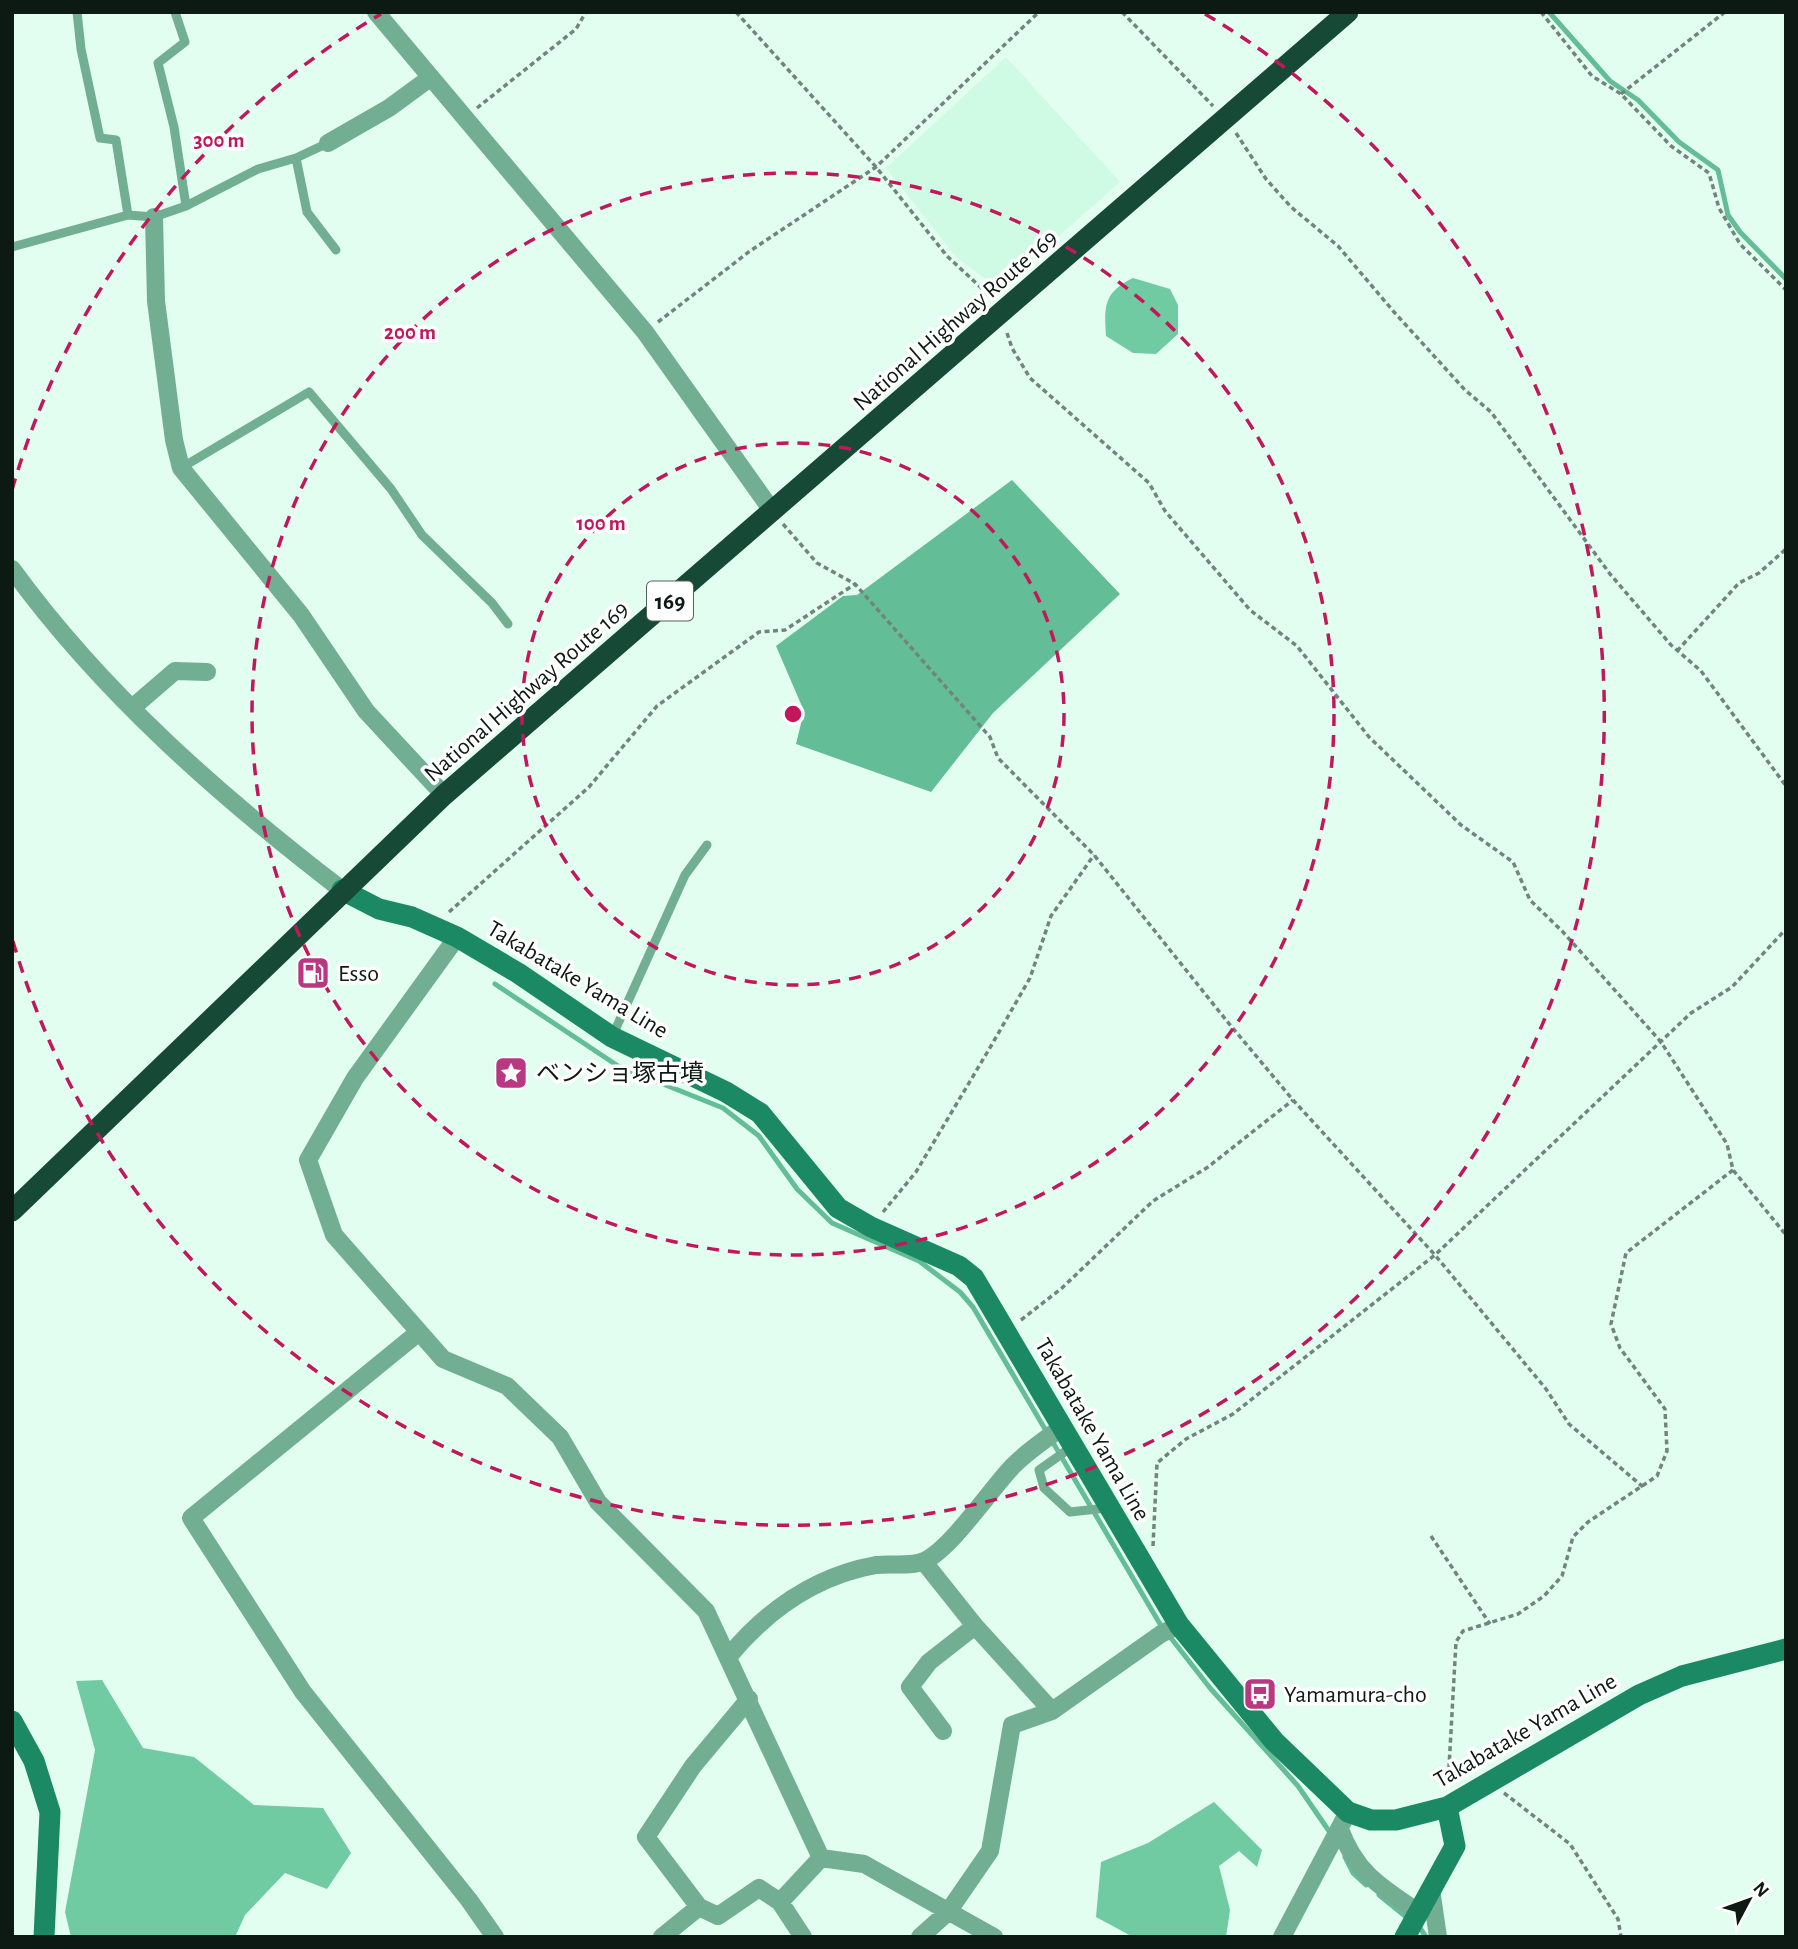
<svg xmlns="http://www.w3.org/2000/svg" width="1798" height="1949" font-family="'Alegreya Sans','Noto Sans JP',sans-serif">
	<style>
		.built { fill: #cffae4 }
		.forest { fill: #70caa2 }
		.water { fill: #63bd96 }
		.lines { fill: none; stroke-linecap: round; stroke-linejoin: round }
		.stream { stroke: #63bd96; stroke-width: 5 }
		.path { stroke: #72857c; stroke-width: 3.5; stroke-dasharray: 5 3.5; stroke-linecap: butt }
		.lane { stroke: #72ae92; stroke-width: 9 }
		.street { stroke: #72ae92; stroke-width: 18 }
		.secondary { stroke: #1b8963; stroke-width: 21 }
		.highway { stroke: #164a36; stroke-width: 21 }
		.ring { fill: none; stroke: #c2185b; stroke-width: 3.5; stroke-dasharray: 12 9 }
		.labels { text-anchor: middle; stroke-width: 7; stroke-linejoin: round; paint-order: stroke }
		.shield { fill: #fff; stroke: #565e5a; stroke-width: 2 }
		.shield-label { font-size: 23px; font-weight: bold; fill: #0d1913 }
		.street-label { font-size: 24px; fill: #0d1913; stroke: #fff }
		.poi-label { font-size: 24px; fill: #0d1913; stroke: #fff; text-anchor: start }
		.centre { fill: #c2185b; stroke: #fff; stroke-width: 3.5 }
		.ring-label { font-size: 21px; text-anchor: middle; font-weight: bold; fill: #c2185b; stroke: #fff; stroke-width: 7; stroke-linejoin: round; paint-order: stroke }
	</style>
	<rect width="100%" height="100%" fill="#e2fef0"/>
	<path class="built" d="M1006,57L1120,182L999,289L956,257L886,168Z"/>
	<path class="forest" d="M1133,278L1170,289L1178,305V334L1156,354L1133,353L1106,336C1104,306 1104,292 1133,278Z
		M102,1680L143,1748L194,1757L254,1805L323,1808L351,1853L327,1889L285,1873L245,1915L235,1937H71L65,1912L95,1750L76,1681Z
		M1214,1802L1262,1850L1257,1867L1239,1851L1219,1866L1230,1910L1226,1937H1133L1096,1917L1101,1862L1148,1843Z"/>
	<path class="water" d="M1012,480L1120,594L993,713L931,792L796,744L804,711L776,646L843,596L857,595Z"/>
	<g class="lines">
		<path class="stream" d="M1549,12L1610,81L1638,100L1679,142L1718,170L1728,215L1740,232L1786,279
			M495,984L618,1066L723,1108L759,1136L797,1189L832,1223L919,1261L960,1292L973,1307L1160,1624L1210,1688L1298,1786L1331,1834
			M1345,1857L1353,1873L1366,1885
			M1379,1895L1410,1920
			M1418,1925L1426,1937"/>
		<path class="path" d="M736,12L876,167L947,256L991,297
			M1122,12L1213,106
			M1541,12L1592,76L1621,94L1671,146L1709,173L1719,208L1740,244L1786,290
			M1621,94L1725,12
			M477,108L576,29L586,12
			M1236,133L1266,179L1291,207L1338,246L1394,312L1465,390L1491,412L1610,574L1671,645L1701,671L1786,786
			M658,322L750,251L876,167L1039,12
			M1007,333L1012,348L1030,378L1149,483L1165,511L1250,610L1297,646L1369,737L1461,825L1513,862L1530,900L1563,932L1661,1042L1727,1144L1733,1170L1786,1235
			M783,524L817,563L855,584L990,737L998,758L1094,855L1226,1020L1293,1100L1435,1255L1546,1389L1569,1424L1643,1487
			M1677,651L1739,583L1759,573L1786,549
			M449,912L589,787L657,706L759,632L785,630L855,584
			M883,1212L916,1172L991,1046L1030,978L1051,916L1094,855
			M1021,1320L1062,1288L1153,1201L1208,1167L1293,1100
			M1431,1536L1490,1624
			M1153,1546L1157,1463L1186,1439L1233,1414L1435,1255L1691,1013L1732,987L1786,929
			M1448,1785L1456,1642L1463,1631L1518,1614L1544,1596L1562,1576L1573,1537L1588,1522L1657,1476L1667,1451L1665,1409L1620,1348L1611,1324L1626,1253L1733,1170
			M1504,1793L1570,1844L1618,1919L1621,1937"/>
		<path class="lane" d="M77,12L81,49L100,138L116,140L128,215
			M328,143L296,158L307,212L336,250
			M186,206L258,169L296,158
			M12,247L128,215L154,217L186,206L174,127L158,63L185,42L175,12
			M181,468L309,392L391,489L422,535L492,603L508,624
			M612,1037L685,875L707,845
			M1073,1446L1039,1470L1044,1488L1070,1512L1107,1508"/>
		<path class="street" d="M376,12L645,332L773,512
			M328,143L389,108L430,78
			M154,217L156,301L174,440L181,468L301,615L366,711L444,795
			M12,569C103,694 221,797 342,890
			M132,708L175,671L207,672
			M457,937L355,1078L308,1160L334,1235L443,1359L507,1386L560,1437L598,1502L706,1611L821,1858L864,1864L994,1937
			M419,1332L191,1518L303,1692L469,1900L495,1937
			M924,1562L975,1626L1052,1711
			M729,1656C768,1609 815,1576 876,1565C891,1563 911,1567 924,1561C950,1550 991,1489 1012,1467C1026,1452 1045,1440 1062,1427
			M749,1699L693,1766L646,1837L699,1907L718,1916L759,1888L780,1902L803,1937
			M943,1731L910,1687L929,1662L975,1626
			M1340,1829C1356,1873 1381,1887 1418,1912
			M1431,1889L1438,1937
			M780,1902L821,1858
			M662,1937L699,1907
			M920,1937L948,1912L990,1851L1012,1725L1052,1711L1161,1634L1179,1625
			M1282,1937L1348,1812"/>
		<path class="secondary" d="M342,890L379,909L412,917L457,937L518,973L612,1037L726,1092L760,1113L838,1208L871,1227L959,1266L974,1278L1179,1625L1274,1741L1348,1812L1371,1820H1396L1447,1807L1639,1695L1682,1676L1786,1649
			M12,1721L34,1761L50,1812L44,1937
			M1405,1937L1455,1846L1447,1807"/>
		<path class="highway" d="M12,1211L444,795L1348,12"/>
	</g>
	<g class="ring">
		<circle cx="793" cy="714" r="271"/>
		<circle cx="793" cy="714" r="541"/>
		<path d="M12 490A812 812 0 0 1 381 14M1205 14A812 812 0 1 1 12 938"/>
	</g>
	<defs>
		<symbol id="fuel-square" viewBox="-11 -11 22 22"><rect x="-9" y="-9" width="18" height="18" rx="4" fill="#ba3881" stroke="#fff"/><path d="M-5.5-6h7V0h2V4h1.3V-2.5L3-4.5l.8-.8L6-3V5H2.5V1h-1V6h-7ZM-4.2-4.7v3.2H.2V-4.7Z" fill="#fff"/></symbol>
		<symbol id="sight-square" viewBox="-11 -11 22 22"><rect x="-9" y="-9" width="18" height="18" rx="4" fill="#ba3881" stroke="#fff"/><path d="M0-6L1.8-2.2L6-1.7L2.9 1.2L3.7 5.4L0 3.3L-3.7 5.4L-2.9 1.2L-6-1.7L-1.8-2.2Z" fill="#fff"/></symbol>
		<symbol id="bus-square" viewBox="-11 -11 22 22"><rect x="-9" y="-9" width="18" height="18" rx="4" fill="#ba3881" stroke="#fff"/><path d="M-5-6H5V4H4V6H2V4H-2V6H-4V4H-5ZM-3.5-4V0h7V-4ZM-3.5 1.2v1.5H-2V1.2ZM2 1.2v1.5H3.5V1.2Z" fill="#fff"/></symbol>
	</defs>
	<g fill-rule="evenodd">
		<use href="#fuel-square" x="294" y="954" width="38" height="38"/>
		<use href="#sight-square" x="492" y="1054" width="38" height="38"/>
		<use href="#bus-square" x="1241" y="1675" width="38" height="38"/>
	</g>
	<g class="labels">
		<rect class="shield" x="647" y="581.5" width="46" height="39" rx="5"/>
		<g class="shield-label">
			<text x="670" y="609">169</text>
		</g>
		<g class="street-label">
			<text transform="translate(955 320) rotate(-41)" y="8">National Highway Route 169</text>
			<text transform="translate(526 691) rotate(-41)" y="8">National Highway Route 169</text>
			<text transform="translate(578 979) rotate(31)" y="8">Takabatake Yama Line</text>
			<text transform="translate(1093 1429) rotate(60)" y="8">Takabatake Yama Line</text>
			<text transform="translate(1525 1730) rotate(-30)" y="8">Takabatake Yama Line</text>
		</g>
		<g class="poi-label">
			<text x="338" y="981">Esso</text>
			<text x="536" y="1081">ベンショ塚古墳</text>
			<text x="1284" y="1702">Yamamura-cho</text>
		</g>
	</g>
	<circle cx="793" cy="714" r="10" class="centre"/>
	<g class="ring-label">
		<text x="219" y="147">300 m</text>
		<text x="410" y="339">200 m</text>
		<text x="601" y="530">100 m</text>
	</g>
	<rect width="1798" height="1949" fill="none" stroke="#0d1913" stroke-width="28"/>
	<g transform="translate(1749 1900) rotate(49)" stroke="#ffffff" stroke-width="5" paint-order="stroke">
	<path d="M0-5L12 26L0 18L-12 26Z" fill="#0d1913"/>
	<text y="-10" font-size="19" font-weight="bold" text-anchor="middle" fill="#0d1913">N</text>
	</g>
</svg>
